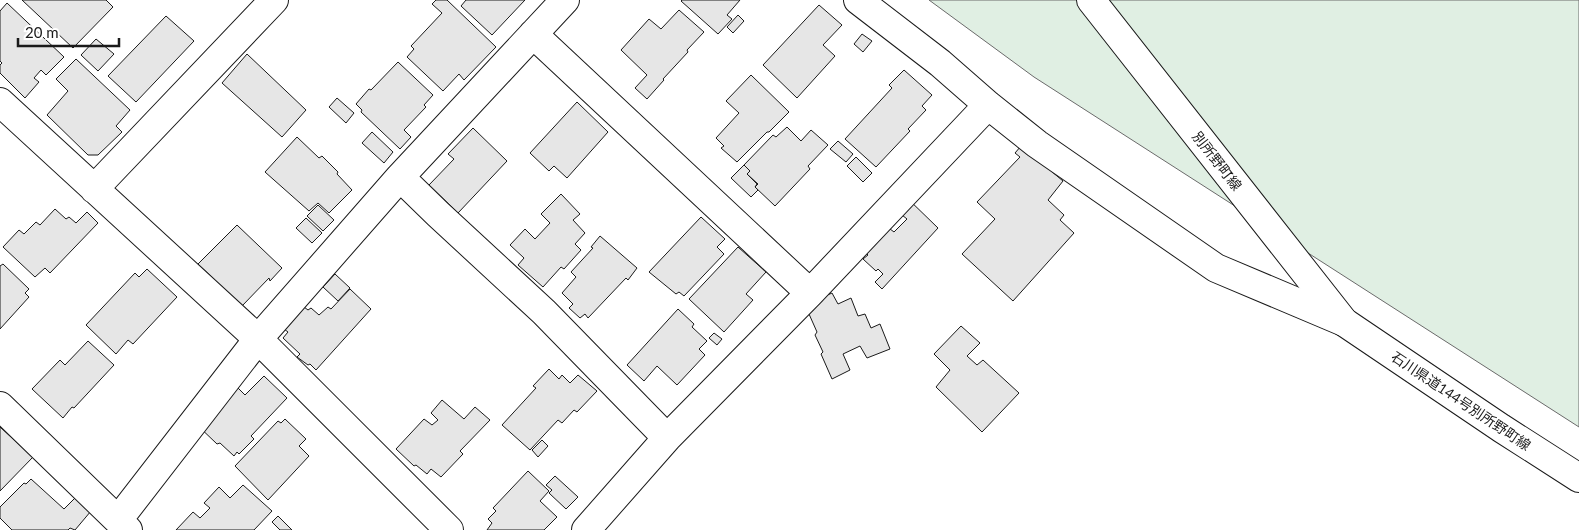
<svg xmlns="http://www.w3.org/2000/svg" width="1579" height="530" font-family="Lato,'Noto Sans JP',sans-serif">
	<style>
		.green { fill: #e0efe3; stroke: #6a6a6a }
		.building { fill: #e6e6e6; stroke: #1a1a1a }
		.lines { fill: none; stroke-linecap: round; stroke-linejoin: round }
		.street-casing { stroke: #1a1a1a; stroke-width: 30 }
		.secondary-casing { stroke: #1a1a1a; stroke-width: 30 }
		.street { stroke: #fff; stroke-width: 28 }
		.secondary { stroke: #fff; stroke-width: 28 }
		.labels { text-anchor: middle; stroke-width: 4; stroke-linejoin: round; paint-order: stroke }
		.street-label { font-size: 14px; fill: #1a1a1a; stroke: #fff }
	</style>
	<rect width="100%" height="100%" fill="#fff"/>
	<path class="green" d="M929,0H1579V427L1034,77Z"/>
	<path class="building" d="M22,0H106L113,7L73,48Z
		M436,0H447L496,47L464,80L459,74L443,91L407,57L414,49L411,46L442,13L432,4Z
		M466,0H525L492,35L461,6Z
		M682,0H740L727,15L732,19L718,34L681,1Z
		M7,3L64,57L46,75L41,70L34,78L39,82L25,98L0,73V65L2,63L0,61V11Z
		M819,5L842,25L823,45L835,56L797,98L763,65Z
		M679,10L704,32L687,50L688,52L663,79L664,80L647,99L635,88L647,75L621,50L649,19L661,29Z
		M738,15L744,21L733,33L727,27Z
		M166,16L194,41L136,102L108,76Z
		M862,34L872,41L863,52L854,44Z
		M96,39L114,54L98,71L81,55Z
		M247,54L306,110L282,137L222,83Z
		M76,59L130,110L116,126L122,132L98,155H88L47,115L68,91L56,79Z
		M398,62L433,95L424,105L426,107L404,130L411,137L400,149L361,112L362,110L356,104L369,89L371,90Z
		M904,70L932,95L922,106L926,110L908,129L910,131L876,167L845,139L892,88L889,85Z
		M751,75L789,112L769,132H767L737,162L721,148L724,146L716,138L739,113L726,101Z
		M337,98L354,113L346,123L329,107Z
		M577,102L608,132L567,178L554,166L549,171L530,153Z
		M787,127L801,141L811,130L828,145L808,166L810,169L775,206L755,187L758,184L747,174L750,171L744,165L773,135L776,137Z
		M473,128L507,161L458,213L429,185L454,159L448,154Z
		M372,132L393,152L384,163L362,143Z
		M297,137L319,158L322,156L338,172L337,174L352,190L329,213L318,203L309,211L265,172Z
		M1027,139L1054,165L1051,171L1063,181L1048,200L1064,215L1060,220L1074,233L1013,301L962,254L995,219L977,202L1020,157L1015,153Z
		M838,141L853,154L846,162L830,149Z
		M856,157L872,173L863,182L847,166Z
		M744,165L750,171L747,174L757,184L755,187L758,190L751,197L731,178Z
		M561,194L580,214L573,220L585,233L575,244L581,250L564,269L561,267L543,287L518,265L524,258L510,245L525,229L535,239L550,223L541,214Z
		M904,195L938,228L882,289L875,282L883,274L878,269L876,271L863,259L868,255L859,246L881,222L894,232L907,219L892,207Z
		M318,205L334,220L323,231L307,216Z
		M55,209L66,219L69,217L76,223L87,212L98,223L50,273L45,268L35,277L3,247L19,230L24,234L36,222L40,225Z
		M701,217L725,239L717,247L724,254L684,296L679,292L676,294L649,272Z
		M306,218L322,233L312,243L296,228Z
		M237,225L282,268L270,281L269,278L242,306L198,264Z
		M600,236L637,268L628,280L626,278L588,318L585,314L580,318L569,308L573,304L562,293L576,277L571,272L593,248L591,247Z
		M738,247L766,272L746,294L753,300L724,332L689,299Z
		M3,264L29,289L25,293L29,297L0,329V266Z
		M147,269L177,297L133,344L128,340L116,354L86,325L135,273L139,277Z
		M335,274L350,288L338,301L323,287Z
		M350,289L371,309L316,370L310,364L308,365L297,357L300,354L283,338L288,332L284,329L304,307L308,310L311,308L319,315L328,307L331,309Z
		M832,293L838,304L851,298L858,316L865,314L871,328L880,324L890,349L867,358L860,346L843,354L850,370L832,379L821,354L823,352L815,335L817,332L805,305Z
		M678,309L694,324L692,327L707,341L699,349L705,355L677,385L657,366L644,381L627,365Z
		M961,326L980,343L967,356L977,365L983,360L1019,393L982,432L936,387L950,370L934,354Z
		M714,333L722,339L717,345L709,338Z
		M88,341L114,365L74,408L72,407L63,418L32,389L60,360L65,365Z
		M549,369L559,379L562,375L570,383L578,375L597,391L577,412L574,410L562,423L558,420L530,450L502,425L536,388L533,386Z
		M264,376L287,398L251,436L254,439L239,454L237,452L234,456L220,443L217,444L194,422L234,384L245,395Z
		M442,400L464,419L475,407L490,420L460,451L463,454L441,477L431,469L427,474L416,465L414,466L396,449L424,419L432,425L438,420L431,413Z
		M285,419L306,439L299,446L309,456L268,500L235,466L278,421L281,423Z
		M0,427L33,457L0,491Z
		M542,440L548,446L538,457L532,450Z
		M528,471L549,491L540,501L557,517L544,530H487L492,523L488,519L496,511L493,508Z
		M555,476L578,497L566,509L549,493L552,490L546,485Z
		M31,479L64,509L76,497L91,511L75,530L70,528L68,530H12L0,518V507L24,483L26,484Z
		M243,485L272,511L254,530H176L193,512L200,518L210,508L204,503L219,487L230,498Z
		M278,516L292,530H280L272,522Z"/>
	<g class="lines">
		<defs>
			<path id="street" d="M858,0L940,63L988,105L1037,144L1216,268L1344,322
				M533,34L810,293
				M0,102L258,339L449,530
				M400,177L438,214L544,312L667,438
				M94,189L274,0
				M0,406L128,530
				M118,520L258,339L400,177L565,0
				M586,530L667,438L810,293L988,105"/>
			<path id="secondary" d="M1091,0L1344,322L1501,428L1579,478"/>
		</defs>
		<use href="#street" class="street-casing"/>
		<use href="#secondary" class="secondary-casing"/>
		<use href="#street" class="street"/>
		<use href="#secondary" class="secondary"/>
	</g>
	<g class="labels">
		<g class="street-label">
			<text transform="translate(1217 161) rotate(52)" y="5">別所野町線</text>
			<text transform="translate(1461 401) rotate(34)" y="5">石川県道144号別所野町線</text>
		</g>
	</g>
	<path d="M18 38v8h101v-8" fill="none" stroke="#1a1a1a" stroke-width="2.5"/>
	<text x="25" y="38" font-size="15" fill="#1a1a1a" stroke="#ffffff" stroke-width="4" paint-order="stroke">20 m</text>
</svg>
